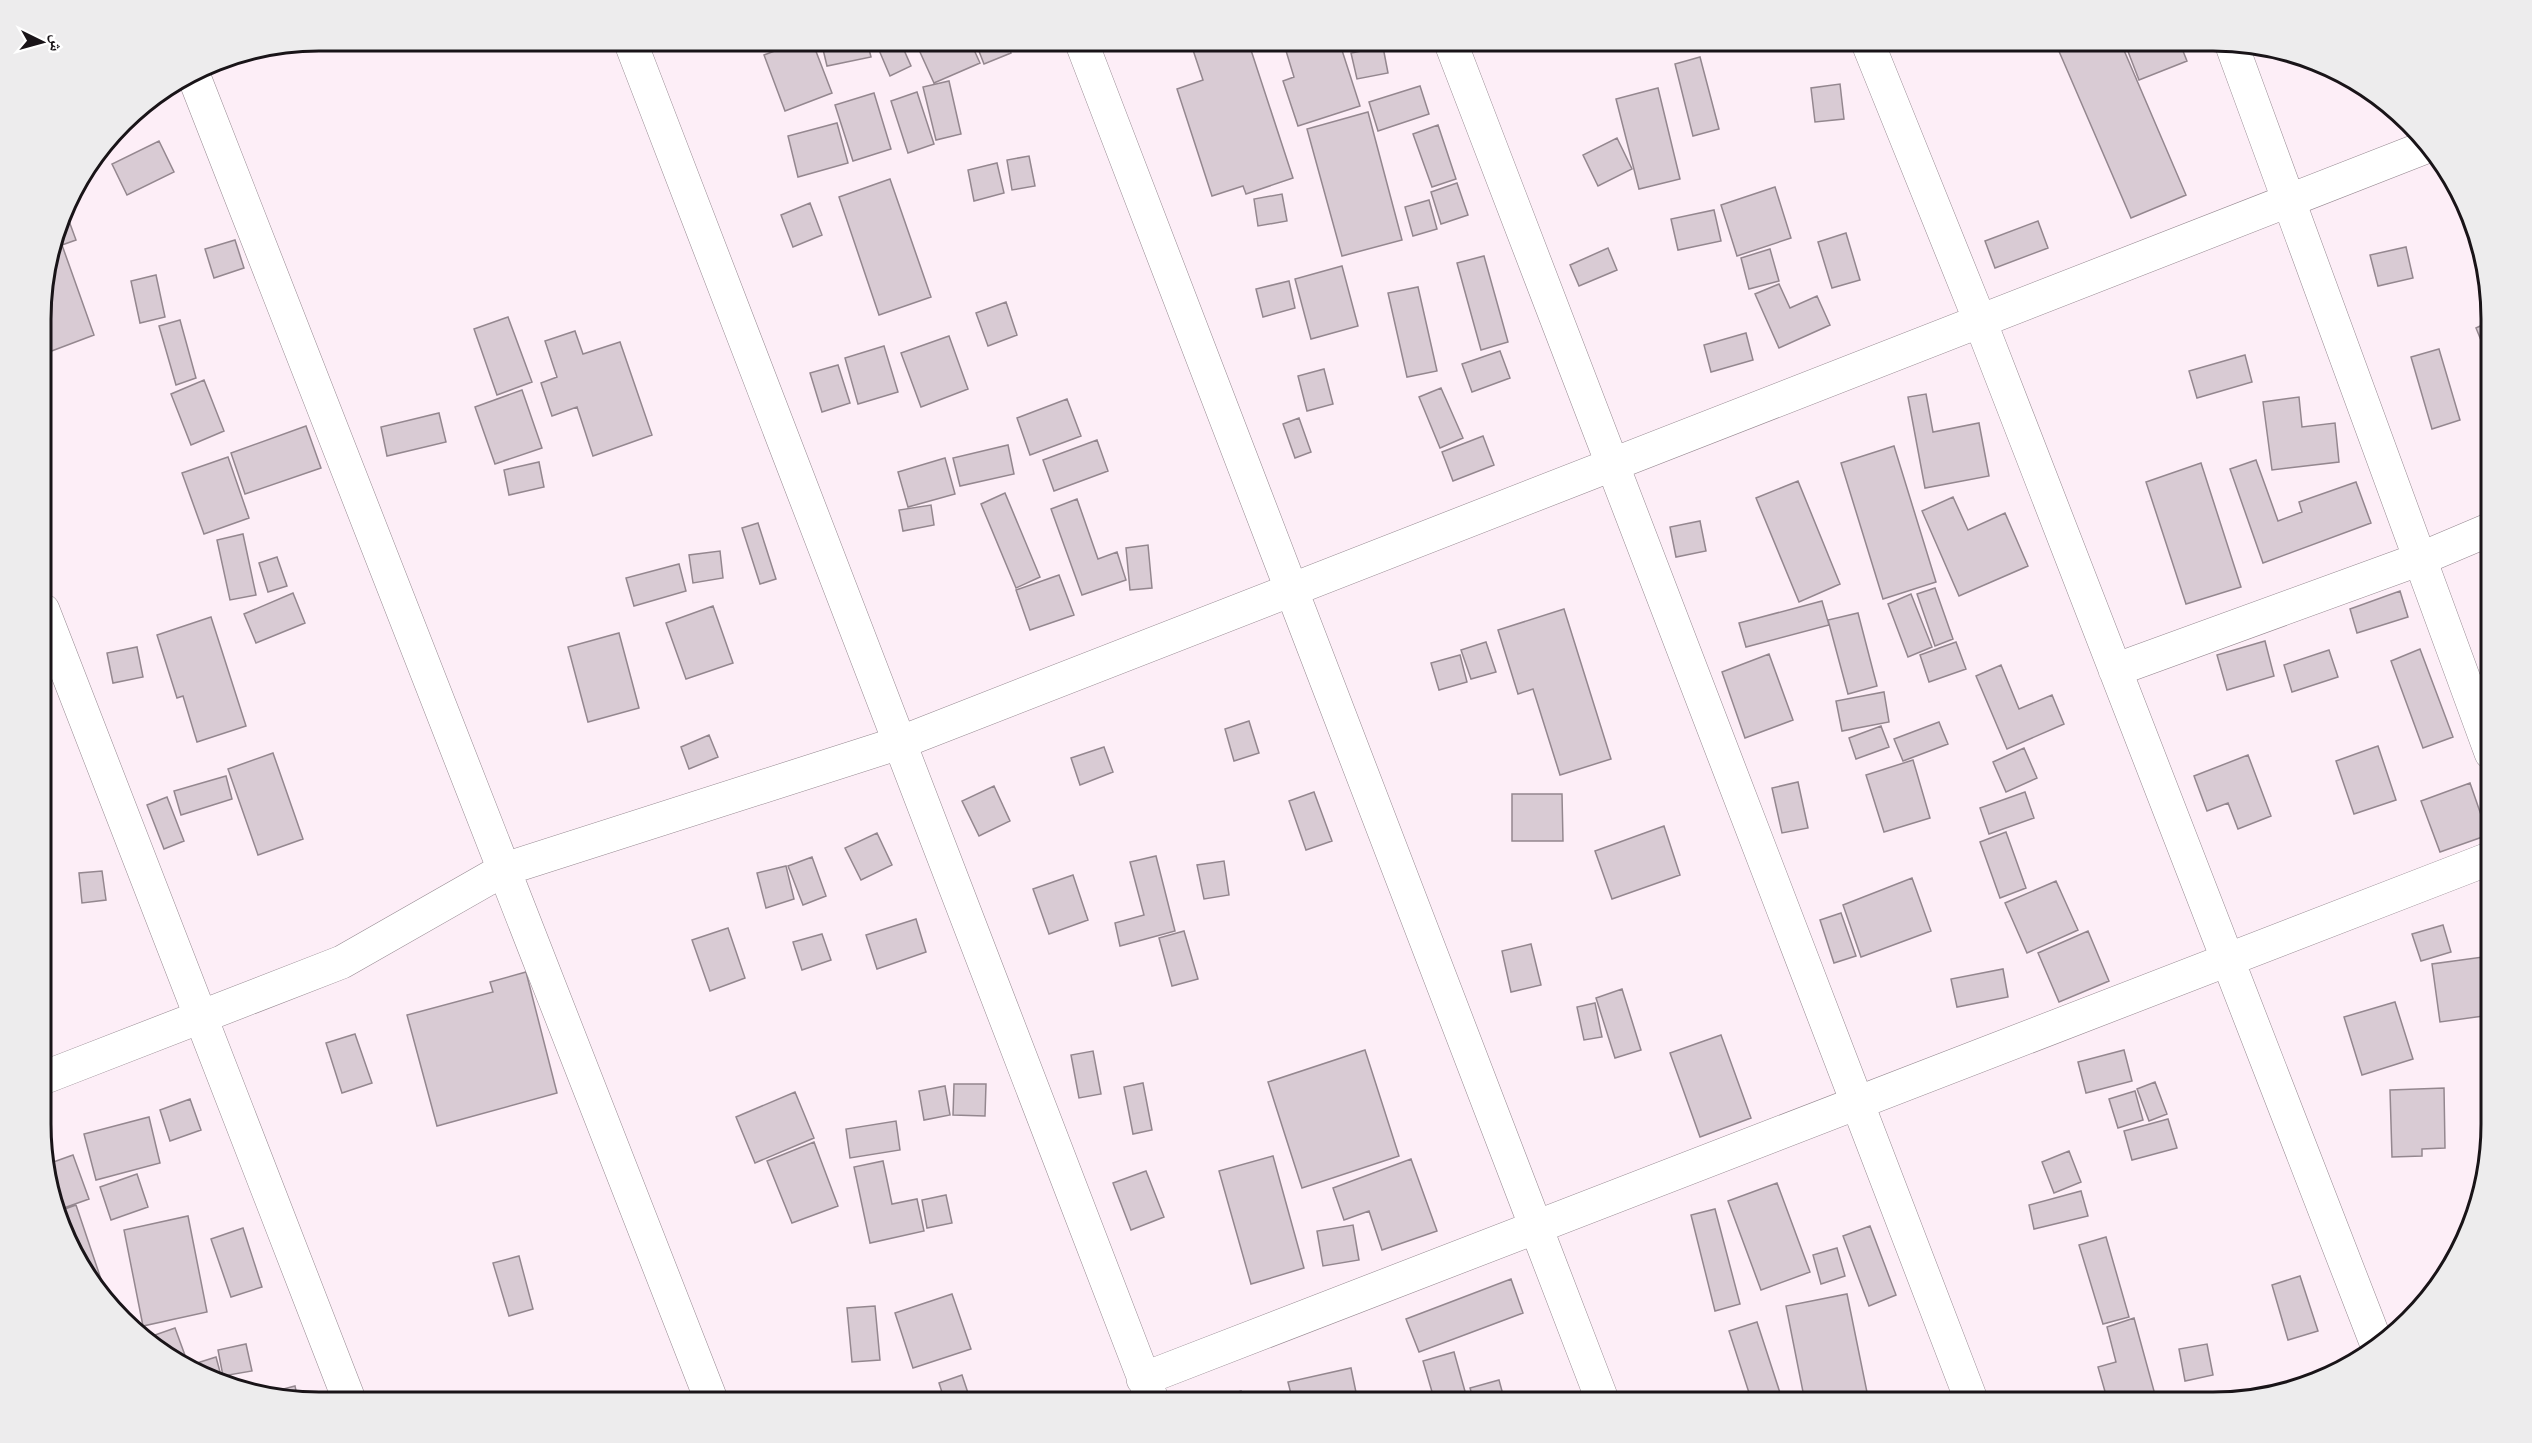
<svg xmlns="http://www.w3.org/2000/svg" width="2532" height="1443" font-family="Quicksand,'Noto Naskh Arabic',sans-serif">
	<style>
		.building { fill: #d9cbd4; stroke: #94878f; stroke-width: 1.5 }
		.lines { fill: none; stroke-linecap: round; stroke-linejoin: round }
		.minor-casing { stroke: #958890; stroke-width: 34 }
		.minor { stroke: #fff; stroke-width: 33 }
		.rim { fill: none; stroke: #191418; stroke-width: 3 }
	</style>
	<rect width="100%" height="100%" fill="#fdeef7"/>
	<path class="building" d="M801,41H812L832,93L785,111L764,55Z
		M821,41H867L871,57L827,66Z
		M881,41H900L911,66L890,76L876,43Z
		M915,41H970L980,63L934,83Z
		M975,41H1007L1011,53L984,64Z
		M1190,41H1248L1293,178L1246,194L1243,186L1212,196L1177,89L1203,80Z
		M1283,41H1339L1360,106L1298,126L1283,81L1294,77Z
		M2079,41H2120L2186,195L2131,218L2058,49Z
		M2124,41H2179L2187,61L2139,80Z
		M1383,47L1388,73L1357,79L1351,53Z
		M1700,57L1719,129L1693,136L1675,64Z
		M949,81L961,134L936,140L923,87Z
		M1840,84L1844,119L1815,122L1811,88Z
		M1420,86L1429,114L1378,131L1369,102Z
		M1658,88L1680,179L1639,189L1616,99Z
		M917,92L934,144L908,153L891,101Z
		M874,93L891,149L853,161L835,105Z
		M1368,112L1402,240L1342,256L1307,129Z
		M837,123L848,163L798,177L788,136Z
		M1438,125L1456,179L1432,187L1413,134Z
		M1617,138L1632,169L1598,186L1583,155Z
		M159,141L174,172L127,195L112,164Z
		M1029,156L1035,186L1012,190L1007,160Z
		M997,163L1004,193L974,201L968,170Z
		M890,179L931,297L879,315L839,197Z
		M1457,183L1468,215L1441,224L1431,192Z
		M1775,187L1791,238L1737,256L1721,205Z
		M1282,194L1287,221L1258,226L1254,199Z
		M1429,200L1437,229L1413,236L1405,207Z
		M810,203L822,235L793,247L781,215Z
		M65,210L76,240L62,245L94,335L49,352L43,334V283Z
		M1714,210L1721,241L1678,250L1671,219Z
		M2038,221L2048,248L1995,268L1985,241Z
		M1846,233L1860,280L1832,288L1818,242Z
		M235,240L244,268L214,278L205,249Z
		M2406,247L2413,278L2378,286L2370,255Z
		M1608,248L1617,270L1579,286L1570,265Z
		M1770,249L1779,281L1749,289L1741,258Z
		M1484,256L1508,342L1481,350L1457,263Z
		M1342,266L1358,326L1311,339L1295,279Z
		M156,275L165,317L140,323L131,281Z
		M1289,281L1295,308L1263,317L1256,289Z
		M1779,284L1790,308L1817,296L1830,325L1779,348L1755,294Z
		M1418,287L1437,371L1407,377L1388,293Z
		M1006,302L1017,335L988,346L976,313Z
		M508,317L532,382L497,395L474,329Z
		M180,320L196,378L176,385L159,326Z
		M2491,321V353L2487,355L2476,328Z
		M575,331L583,354L620,342L652,435L593,456L577,407L552,416L541,383L557,377L545,341Z
		M1746,333L1753,360L1711,372L1704,345Z
		M949,336L968,389L921,407L901,353Z
		M884,346L898,392L858,404L845,358Z
		M2439,349L2460,420L2432,429L2411,357Z
		M1500,351L1510,378L1472,392L1462,364Z
		M2245,355L2252,382L2197,398L2189,371Z
		M838,365L850,403L822,412L810,373Z
		M1324,369L1333,404L1307,411L1298,376Z
		M204,380L224,431L191,445L171,394Z
		M1441,388L1463,438L1440,448L1419,397Z
		M522,390L542,448L495,464L475,407Z
		M1926,394L1933,432L1979,423L1989,476L1925,488L1908,397Z
		M2299,397L2302,427L2335,423L2339,462L2272,470L2263,402Z
		M1067,399L1081,436L1030,455L1017,418Z
		M439,413L446,442L387,456L381,427Z
		M1299,418L1311,452L1295,458L1283,424Z
		M306,426L321,468L245,494L231,453Z
		M1483,436L1494,465L1453,481L1442,452Z
		M1097,440L1108,471L1054,491L1043,460Z
		M1008,445L1014,474L960,486L953,458Z
		M1894,446L1936,582L1883,599L1841,463Z
		M228,457L249,518L204,534L182,473Z
		M945,458L955,494L908,507L898,472Z
		M2256,460L2278,521L2302,512L2299,502L2356,482L2371,523L2263,563L2230,469Z
		M539,462L544,487L509,495L504,470Z
		M2201,463L2241,587L2186,604L2146,482Z
		M1798,481L1840,584L1799,602L1756,498Z
		M1005,493L1040,577L1016,588L981,504Z
		M1953,497L1968,530L2005,513L2028,566L1959,596L1922,511Z
		M1077,499L1098,559L1117,552L1126,580L1082,595L1051,509Z
		M931,505L934,525L903,531L899,510Z
		M1700,521L1706,551L1676,557L1670,527Z
		M758,523L776,579L760,584L742,528Z
		M243,534L256,595L230,600L217,540Z
		M1148,545L1152,588L1130,590L1126,548Z
		M720,551L723,578L693,583L689,555Z
		M277,557L287,586L268,592L259,563Z
		M679,564L686,591L634,606L626,578Z
		M1059,575L1074,615L1030,630L1016,590Z
		M1935,588L1953,639L1935,646L1917,594Z
		M2400,591L2408,617L2357,633L2350,609Z
		M293,593L305,623L256,643L244,614Z
		M1911,594L1932,647L1908,657L1888,604Z
		M1822,601L1829,625L1746,647L1739,623Z
		M713,606L733,663L686,679L666,623Z
		M1564,609L1611,759L1560,775L1533,689L1518,694L1498,630Z
		M1858,613L1877,686L1848,694L1828,620Z
		M211,617L246,726L197,742L183,696L177,698L157,635Z
		M619,633L639,708L588,722L568,647Z
		M2265,641L2274,676L2227,690L2217,655Z
		M1486,642L1496,672L1471,679L1461,650Z
		M1956,642L1966,669L1929,682L1920,655Z
		M137,647L143,677L113,683L107,653Z
		M2420,649L2453,737L2423,748L2391,661Z
		M2329,650L2338,677L2292,692L2284,665Z
		M1769,654L1793,720L1745,738L1722,672Z
		M1460,655L1467,682L1439,690L1431,663Z
		M2001,665L2019,709L2052,695L2064,724L2007,749L1976,676Z
		M1884,692L1889,722L1842,731L1836,701Z
		M1249,721L1259,753L1234,761L1225,729Z
		M1939,722L1948,744L1903,761L1894,739Z
		M1881,726L1889,747L1856,759L1849,738Z
		M709,735L718,757L689,769L681,747Z
		M2378,746L2396,800L2354,814L2336,761Z
		M1104,747L1113,772L1080,785L1071,758Z
		M2024,748L2037,778L2006,792L1993,762Z
		M273,753L303,839L258,855L228,769Z
		M2248,755L2271,816L2238,829L2228,803L2207,811L2194,776Z
		M1913,760L1930,818L1884,832L1866,775Z
		M226,776L232,799L181,815L174,791Z
		M1798,782L1808,828L1782,833L1772,788Z
		M2470,783L2488,835L2440,852L2421,801Z
		M994,786L1010,821L979,836L962,801Z
		M1314,792L1332,841L1306,850L1289,801Z
		M2025,792L2034,818L1989,834L1980,808Z
		M1512,794H1562L1563,841H1512Z
		M167,797L184,841L164,849L147,805Z
		M1664,826L1680,875L1612,899L1595,851Z
		M2006,832L2026,888L2000,898L1980,842Z
		M877,833L892,865L861,880L845,848Z
		M1156,856L1175,931L1120,946L1115,923L1144,915L1130,862Z
		M812,857L826,896L803,905L788,866Z
		M1224,861L1229,895L1204,899L1197,865Z
		M786,866L794,899L766,908L757,873Z
		M102,871L106,900L82,903L79,873Z
		M1073,875L1088,920L1049,934L1033,889Z
		M1912,878L1931,931L1861,957L1843,905Z
		M2056,881L2078,930L2027,953L2005,903Z
		M1841,913L1856,956L1834,963L1820,920Z
		M916,919L926,952L877,969L866,935Z
		M2443,925L2451,952L2421,961L2412,934Z
		M728,928L745,978L710,991L692,940Z
		M1184,931L1198,979L1172,986L1159,938Z
		M2088,931L2109,981L2059,1002L2038,953Z
		M822,934L831,960L802,970L793,942Z
		M1531,944L1541,985L1511,992L1502,951Z
		M2490,956L2491,1015L2440,1022L2432,964Z
		M2003,969L2008,997L1957,1007L1951,979Z
		M526,972L557,1093L437,1126L407,1015L493,992L490,982Z
		M1622,989L1641,1050L1615,1058L1596,998Z
		M2395,1002L2413,1059L2362,1075L2344,1017Z
		M1595,1003L1602,1037L1584,1040L1577,1007Z
		M355,1034L372,1083L342,1093L326,1043Z
		M1721,1035L1751,1118L1700,1137L1670,1053Z
		M1365,1050L1399,1156L1302,1188L1268,1082Z
		M2124,1050L2132,1081L2086,1093L2078,1062Z
		M1093,1051L1101,1094L1079,1098L1071,1055Z
		M2155,1082L2167,1114L2149,1121L2137,1089Z
		M1143,1083L1152,1130L1133,1134L1124,1087Z
		M954,1084H986L985,1116L953,1115Z
		M945,1086L950,1115L924,1120L919,1091Z
		M2444,1088L2445,1148L2422,1149V1156L2392,1157L2390,1090Z
		M2135,1091L2143,1120L2118,1128L2109,1099Z
		M795,1092L814,1138L755,1163L736,1117Z
		M190,1099L201,1130L170,1141L160,1110Z
		M149,1117L160,1163L96,1180L84,1134Z
		M2168,1119L2177,1148L2132,1160L2124,1131Z
		M896,1121L900,1150L850,1158L846,1129Z
		M814,1142L838,1206L792,1223L767,1161Z
		M2069,1151L2081,1182L2054,1193L2042,1162Z
		M73,1155L89,1199L61,1209L45,1165Z
		M1273,1156L1304,1268L1251,1284L1219,1171Z
		M1411,1159L1437,1231L1382,1250L1369,1211L1344,1220L1333,1188Z
		M883,1161L892,1204L917,1199L924,1231L870,1243L854,1167Z
		M1146,1171L1164,1217L1131,1230L1113,1183Z
		M137,1174L148,1207L111,1220L100,1187Z
		M1777,1183L1810,1272L1761,1290L1728,1201Z
		M2081,1191L2088,1216L2034,1229L2029,1205Z
		M946,1195L952,1223L927,1228L922,1200Z
		M76,1205L107,1297L88,1279L62,1210Z
		M1715,1209L1740,1304L1715,1311L1691,1215Z
		M188,1216L207,1312L143,1326L124,1230Z
		M1353,1225L1359,1260L1323,1266L1317,1231Z
		M1870,1226L1896,1295L1869,1306L1843,1236Z
		M243,1228L262,1287L231,1297L211,1239Z
		M2106,1237L2129,1317L2103,1324L2079,1245Z
		M1837,1248L1845,1276L1821,1284L1813,1255Z
		M519,1256L533,1309L509,1316L493,1263Z
		M2300,1276L2318,1331L2288,1340L2272,1285Z
		M1511,1279L1523,1313L1419,1352L1406,1319Z
		M952,1294L971,1349L913,1368L895,1313Z
		M1847,1294L1869,1402H1805L1786,1306Z
		M875,1306L880,1360L852,1362L847,1308Z
		M2134,1318L2157,1402H2108L2098,1367L2116,1362L2107,1327Z
		M1757,1322L1783,1402H1752L1729,1331Z
		M175,1328L190,1369L180,1365L152,1336Z
		M246,1344L252,1371L223,1376L218,1350Z
		M2207,1344L2213,1375L2185,1381L2179,1349Z
		M1454,1352L1468,1402H1435L1423,1361Z
		M216,1357L223,1383L200,1374L197,1363Z
		M1351,1368L1358,1402H1293L1288,1382Z
		M962,1375L971,1402H945L939,1383Z
		M1499,1380L1505,1402H1474L1470,1388Z
		M295,1386L298,1400L261,1395Z
		M1241,1391L1244,1402H1215L1214,1400Z
		M907,1395L909,1402H885Z"/>
	<g class="lines">
		<defs>
			<path id="minor" d="M630,41L1153,1402
				M1081,41L1603,1402
				M1450,41L1972,1402
				M1867,41L1980,321L2377,1345
				M2231,43L2491,753
				M193,74L712,1402
				M43,610L350,1402
				M2115,670L2420,559L2491,529
				M43,1078L342,962L505,869L899,743L2426,147
				M1143,1379L2491,858"/>
		</defs>
		<use href="#minor" class="minor-casing"/>
		<use href="#minor" class="minor"/>
	</g>
	<path d="M0 0H2532V1443H0ZM319 51H2213A268 268 0 0 1 2481 319V1124A268 268 0 0 1 2213 1392H319A268 268 0 0 1 51 1124V319A268 268 0 0 1 319 51Z" fill="#edeced" fill-rule="evenodd"/>
	<path class="rim" d="M319 51H2213A268 268 0 0 1 2481 319V1124A268 268 0 0 1 2213 1392H319A268 268 0 0 1 51 1124V319A268 268 0 0 1 319 51Z"/>
	<g transform="translate(42 42) rotate(95)" stroke="#ffffff" stroke-width="4.5" paint-order="stroke">
	<path d="M0-4.5L10 22L0 15L-10 22Z" fill="#191418"/>
	<text y="-9" font-size="16" font-weight="bold" text-anchor="middle" fill="#191418">ش</text>
	</g>
</svg>
